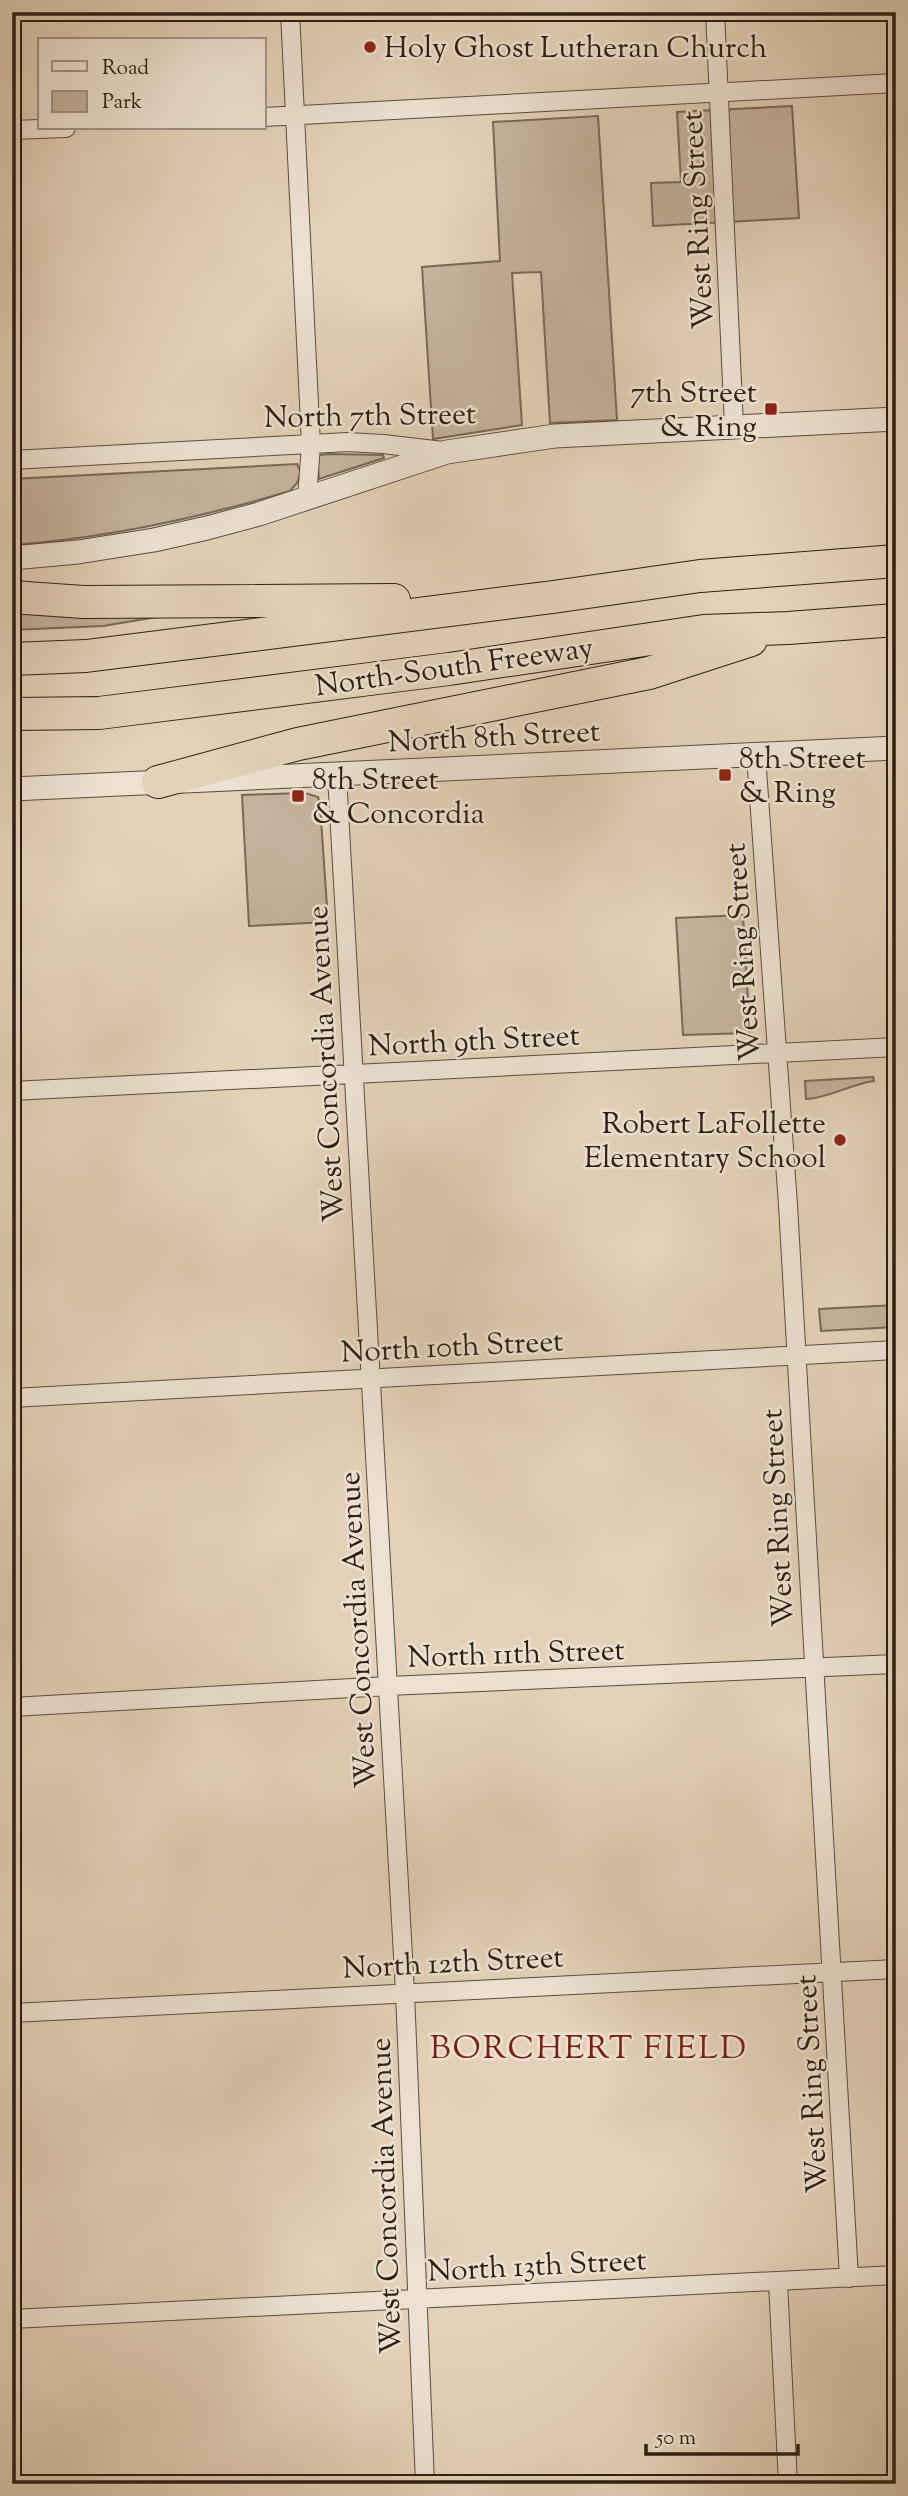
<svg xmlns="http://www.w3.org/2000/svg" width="908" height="2496" font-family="'Sorts Mill Goudy',serif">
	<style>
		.green { fill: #c4b39d; stroke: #786858; stroke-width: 2 }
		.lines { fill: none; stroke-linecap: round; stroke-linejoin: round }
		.minor-casing { stroke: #5a4b3c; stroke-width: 20 }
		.tertiary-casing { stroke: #5a4b3c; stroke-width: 25 }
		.motorway-casing { stroke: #2d1e12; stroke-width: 34 }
		.minor { stroke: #ede2d2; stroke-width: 18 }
		.tertiary { stroke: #ede2d2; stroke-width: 23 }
		.motorway { stroke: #e3d2b9; stroke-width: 32 }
		.poi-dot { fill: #8f2418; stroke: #ede2d2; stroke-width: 2.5 }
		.labels { text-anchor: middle; stroke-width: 5; stroke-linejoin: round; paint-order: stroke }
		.poi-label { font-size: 30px; fill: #2d1e12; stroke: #ede2d2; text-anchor: start }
		.street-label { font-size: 30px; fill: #2d1e12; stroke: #ede2d2 }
		.quarter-label { font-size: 33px; letter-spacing: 2px; fill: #7a1f14; stroke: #ede2d2 }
	</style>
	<rect width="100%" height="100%" fill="#e3d2b9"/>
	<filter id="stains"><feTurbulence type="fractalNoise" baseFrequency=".00286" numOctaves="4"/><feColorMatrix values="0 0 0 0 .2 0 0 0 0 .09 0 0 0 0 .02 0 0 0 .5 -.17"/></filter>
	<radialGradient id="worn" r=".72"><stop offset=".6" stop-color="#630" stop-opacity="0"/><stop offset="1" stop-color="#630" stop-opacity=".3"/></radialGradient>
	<path class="green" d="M792,106L799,218L653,226L651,183L681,182L677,112Z
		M598,116L617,420L550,423L541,272L512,273L522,425L433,439L422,267L500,261L493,122Z
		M329,454L383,455L384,458L319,479L317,458L320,455Z
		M297,464L301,472L297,483L290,491C199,518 107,538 12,545V479Z
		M12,605L169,615L103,626L12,630Z
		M305,793L318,797L320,804L328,922L249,926L242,795Z
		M743,915L750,1033L683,1035L676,918Z
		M873,1077L874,1081C850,1084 830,1098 806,1099L805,1081Z
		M896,1305V1327L821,1331L819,1309Z"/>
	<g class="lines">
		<defs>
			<path id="minor" d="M290,12L311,445L307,498
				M715,12L734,426
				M264,117L896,83
				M12,130L66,128
				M12,460L348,442L383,444L443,451
				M756,755L788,1205L849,2278
				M337,775L405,1992L425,2484
				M12,1091L896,1047
				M12,1398L896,1350
				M12,1707L388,1686L896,1664
				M12,2013L896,1969
				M778,2282L788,2484
				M12,2319L896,2275"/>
			<path id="tertiary" d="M12,558L78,552L154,540L207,528L259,514L447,452L555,436L896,419
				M12,789L896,748"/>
			<path id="motorway" d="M12,597L83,602L394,600
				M12,659L86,656L553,597L700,576L896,561
				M12,714L99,713L449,669L704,631L788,628L896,620
				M158,782L298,744L649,673L751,640"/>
		</defs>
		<use href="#minor" class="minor-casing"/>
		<use href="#tertiary" class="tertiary-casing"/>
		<use href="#motorway" class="motorway-casing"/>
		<use href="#minor" class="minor"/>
		<use href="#tertiary" class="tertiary"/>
		<use href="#motorway" class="motorway"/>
	</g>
	<g class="poi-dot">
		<circle cx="370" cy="47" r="7"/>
		<rect x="764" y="402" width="14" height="14" rx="3.5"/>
		<rect x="718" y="768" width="14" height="14" rx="3.5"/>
		<rect x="291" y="789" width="14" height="14" rx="3.5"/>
		<circle cx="840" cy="1140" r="7"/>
	</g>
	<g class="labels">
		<g class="poi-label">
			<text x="384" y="57">Holy Ghost Lutheran Church</text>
			<text x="757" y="402" text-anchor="end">7th Street<tspan x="757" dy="34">&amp; Ring</tspan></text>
			<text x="739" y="768">8th Street<tspan x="739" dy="34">&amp; Ring</tspan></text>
			<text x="312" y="789">8th Street<tspan x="312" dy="34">&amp; Concordia</tspan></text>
			<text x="826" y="1133" text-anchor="end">Robert LaFollette<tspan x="826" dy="34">Elementary School</tspan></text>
		</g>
		<g class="street-label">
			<text transform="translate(697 220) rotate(-93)" y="10">West Ring Street</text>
			<text transform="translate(370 415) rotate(-1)" y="10">North 7th Street</text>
			<text transform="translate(454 666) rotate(-8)" y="10">North-South Freeway</text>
			<text transform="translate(494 736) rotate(-3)" y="10">North 8th Street</text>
			<text transform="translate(742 952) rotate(-94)" y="10">West Ring Street</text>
			<text transform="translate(474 1040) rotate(-3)" y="10">North 9th Street</text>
			<text transform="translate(325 1064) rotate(-93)" y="10">West Concordia Avenue</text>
			<text transform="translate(452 1346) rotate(-3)" y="10">North 10th Street</text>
			<text transform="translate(777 1518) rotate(-93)" y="10">West Ring Street</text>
			<text transform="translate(357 1630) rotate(-93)" y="10">West Concordia Avenue</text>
			<text transform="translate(516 1653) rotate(-2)" y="10">North 11th Street</text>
			<text transform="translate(453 1962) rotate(-3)" y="10">North 12th Street</text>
			<text transform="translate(811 2084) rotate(-93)" y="10">West Ring Street</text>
			<text transform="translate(385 2196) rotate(-92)" y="10">West Concordia Avenue</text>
			<text transform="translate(537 2265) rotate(-3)" y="10">North 13th Street</text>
		</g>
		<g class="quarter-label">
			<text x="589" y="2058">BORCHERT FIELD</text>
		</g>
	</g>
	<rect width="908" height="2496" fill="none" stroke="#e3d2b9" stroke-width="42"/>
	<rect x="14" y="14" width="880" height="2468" fill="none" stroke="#2d1e12" stroke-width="3.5"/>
	<rect x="21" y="21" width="866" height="2454" fill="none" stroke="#2d1e12" stroke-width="2"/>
	<rect x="38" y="38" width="228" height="91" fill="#ede2d2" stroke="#a09485" stroke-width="2"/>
	<rect x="52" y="61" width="35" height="10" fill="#ede2d2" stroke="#a09485" stroke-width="2"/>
	<text x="102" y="74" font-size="21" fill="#2d1e12">Road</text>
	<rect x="52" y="91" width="35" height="21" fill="#c4b39d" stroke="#a09485" stroke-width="2"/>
	<text x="102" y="108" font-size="21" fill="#2d1e12">Park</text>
	<path d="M646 2444v10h152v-10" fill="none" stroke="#2d1e12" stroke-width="3.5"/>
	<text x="656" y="2444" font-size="21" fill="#2d1e12" stroke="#ede2d2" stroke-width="5" paint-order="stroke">50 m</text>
	<rect width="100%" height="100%" filter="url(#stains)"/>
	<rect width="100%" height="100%" fill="url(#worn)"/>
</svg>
